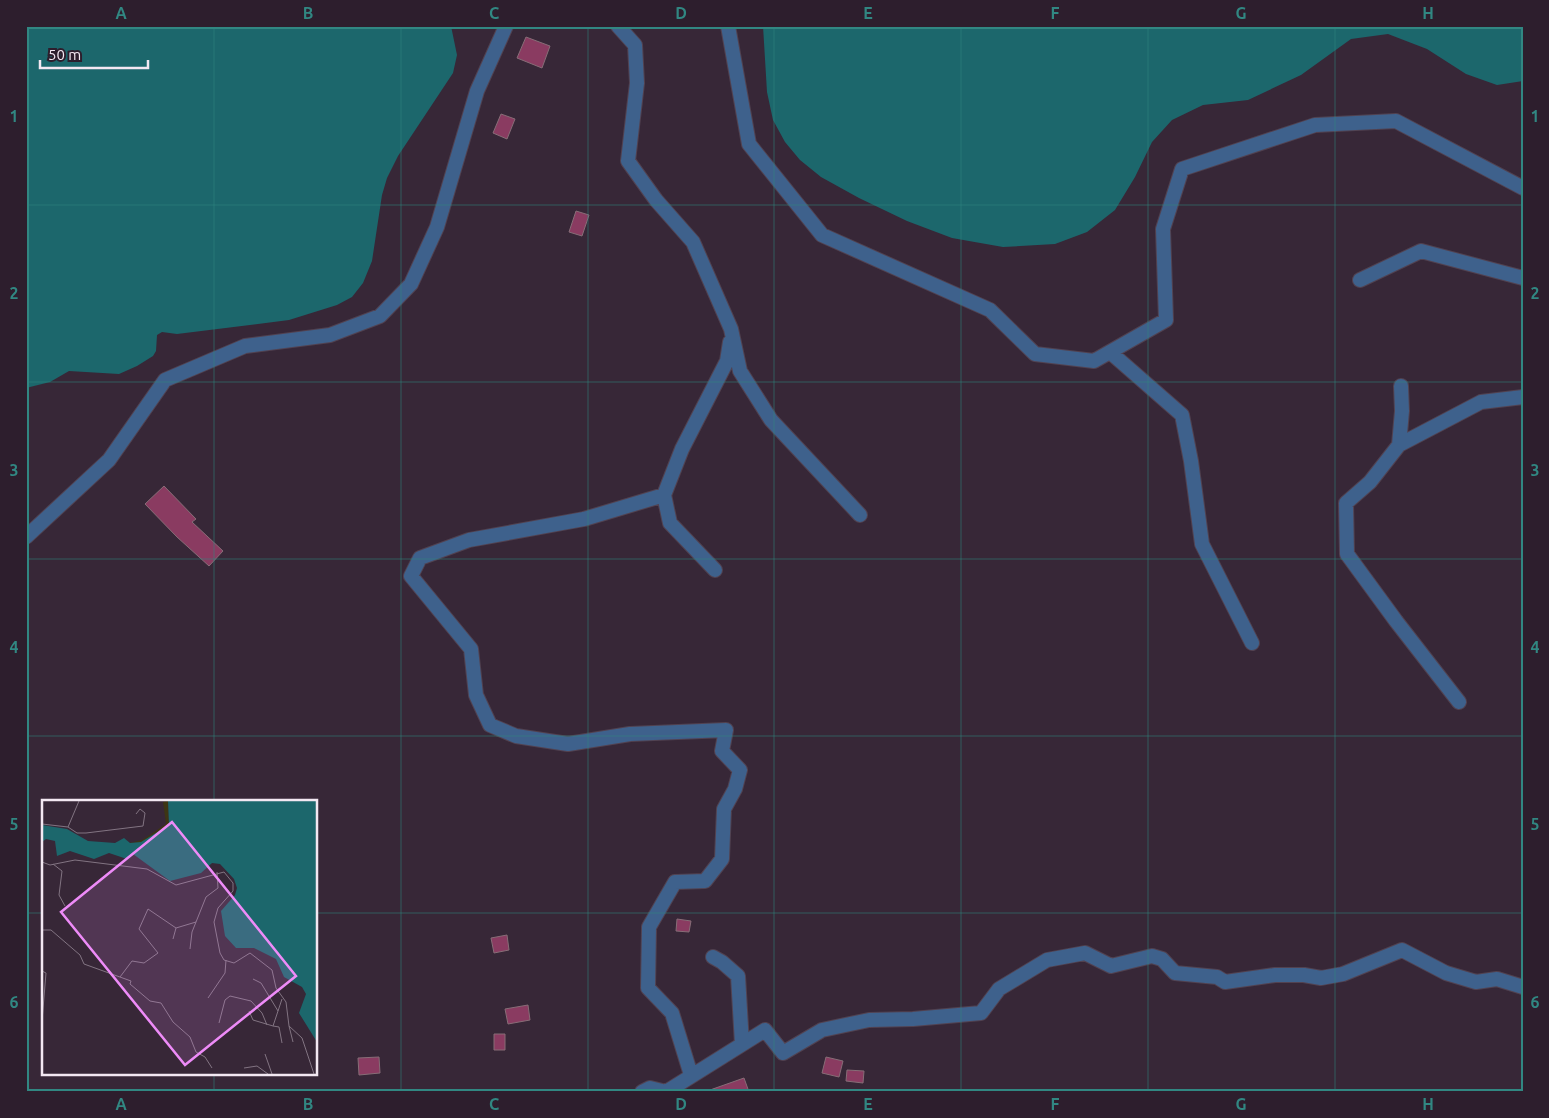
<svg xmlns="http://www.w3.org/2000/svg" width="1549" height="1118" font-family="Ubuntu,sans-serif">
	<style>
		.water { fill: #1c676c }
		.building { fill: #8a3b61; stroke: #876d77 }
		.lines { fill: none; stroke-linecap: round; stroke-linejoin: round }
		.minor-casing { stroke: #514251; stroke-width: 16 }
		.minor { stroke: #3e618c; stroke-width: 14 }
		.grid { fill: none; stroke: #318782; stroke-width: 1; stroke-opacity: 0.55 }
		.inset-road { fill: none; stroke: #827482; stroke-width: 1 }
		.view { fill: #ee8bf8; fill-opacity: 0.15; stroke: #ee8bf8; stroke-width: 2.5 }
		.inset-edge { fill: none; stroke: #f3e8f2; stroke-width: 2.5 }
		.neatline { fill: none; stroke: #318782; stroke-width: 2 }
		.grid-label { font-size: 16px; text-anchor: middle; font-weight: bold; fill: #318782 }
	</style>
	<rect width="100%" height="100%" fill="#372737"/>
	<path class="water" d="M26,26H451L457,55L453,73L398,156L387,178L382,195L372,261L363,283L352,297L337,305L289,320L177,334L162,332L157,335L156,351L153,356L137,366L119,374L69,371L50,382L26,388Z
		M763,26H1523V81L1497,85L1466,74L1427,49L1388,34L1351,39L1301,75L1248,100L1203,105L1172,120L1152,142L1135,177L1115,210L1087,232L1055,244L1003,247L952,238L907,221L859,198L821,177L800,160L785,142L773,120L767,92Z"/>
	<path class="building" d="M526,37L550,46L542,68L517,58Z
		M501,114L515,119L507,139L493,133Z
		M576,211L589,215L582,236L569,232Z
		M164,486L196,519L192,522L223,551L209,566L177,537L145,504Z
		M677,919L691,921L689,932L676,931Z
		M507,935L509,950L494,953L491,938Z
		M528,1005L530,1020L508,1024L505,1009Z
		M494,1034H505V1050H494Z
		M379,1057L380,1073L359,1075L358,1058Z
		M826,1057L843,1061L839,1077L822,1073Z
		M847,1070L864,1071L863,1083L846,1081Z
		M744,1078L749,1092H710V1090Z"/>
	<g class="lines">
		<defs>
			<path id="minor" d="M618,26L635,45L637,83L628,161L656,200L693,242L731,329L740,371L771,420L860,515
				M728,26L749,144L822,235L990,310L1035,354L1094,361L1166,320L1163,229L1182,169L1315,125L1396,121L1523,188
				M1360,280L1421,251L1523,278
				M1110,352L1182,415L1191,461L1202,544L1252,643
				M1399,445L1402,411L1401,386
				M664,495L584,519L469,540L420,558L411,576L471,649L476,695L490,725L516,736L568,744L630,734L726,730L722,751L740,770L735,789L724,809L722,859L705,881L675,882L649,927L648,988L672,1013L691,1075
				M26,537L109,460L165,380L245,346L330,335L380,316L411,284L437,227L477,91L506,26
				M715,570L670,523L664,495L682,449L727,361L730,342
				M1459,702L1396,621L1347,554L1346,503L1370,482L1399,445L1481,402L1523,397
				M713,957L722,962L738,976L742,1044
				M642,1092L650,1088L666,1092L765,1030L783,1053L822,1030L869,1020L913,1019L981,1013L999,989L1047,960L1085,953L1111,966L1152,956L1162,959L1175,973L1217,977L1225,982L1275,975H1304L1321,978L1343,974L1402,950L1446,973L1476,982L1497,979L1523,987"/>
		</defs>
		<use href="#minor" class="minor-casing"/>
		<use href="#minor" class="minor"/>
	</g>
	<path class="grid" d="M214,26V802M401,26V1092M588,26V1092M774,26V1092M961,26V1092M1148,26V1092M1335,26V1092M26,205H1523M26,382H1523M26,559H1523M26,736H1523M26,913H44M316,913H1523M214,1074V1092"/>
	<g transform="translate(42 800)">
		<rect width="275" height="275" fill="#372737"/>
		<path d="M126,1L127,25L101,42L87,43L100,40L124,24L121,2Z" fill="#3d3514"/>
		<path d="M126,1H275V242L257,213L264,194L260,187L242,177L234,159L212,148H194L183,136L179,111L193,95L195,88L192,79L178,64L170,63L159,73L128,81L91,54L85,59L67,53L52,59L28,51L15,56L13,41L4,39L0,42V25L25,29L46,41L73,43L82,38L88,43L99,42L127,25Z" fill="#1c676c"/>
		<path class="inset-road" d="M0,24L26,27L37,1M26,27L35,33H44L101,26L103,13L98,9L94,14M0,62L8,65L33,60L105,69L134,85L182,72L191,83V91L176,108L172,122L178,153L182,160L192,163L208,153L230,170L234,188L244,202L247,226L260,238L272,274M11,64L20,71L17,95L23,106M0,130H9L38,155L42,164L89,181L88,184L108,201L119,203L131,222L148,237L154,252L163,257L170,268M131,139L134,128L154,122M148,149L150,132L164,97L176,88L175,72M0,171L4,173L0,221M78,177L90,161L102,163L116,153L97,129L106,109L134,128M211,179L219,183L236,211M166,198L183,173L184,160M207,211L211,220L231,226L240,199M177,223L183,200L188,196L209,201L220,213L225,225M231,226L237,227L240,243M247,226L251,242M223,254L230,274M202,268L215,266L226,274"/>
		<path class="view" d="M130,22L254,176L143,265L19,112Z"/>
		<rect width="275" height="275" class="inset-edge"/>
	</g>
	<rect width="1549" height="1118" fill="none" stroke="#2d1e2d" stroke-width="55"/>
	<path d="M40 60v8h108v-8" fill="none" stroke="#f3e8f2" stroke-width="2.5"/>
	<text x="48" y="60" font-size="15" fill="#f3e8f2" stroke="#2d1e2d" stroke-width="4" paint-order="stroke">50 m</text>
	<rect x="28" y="28" width="1494" height="1062" class="neatline"/>
	<g class="grid-label">
		<text x="121" y="19">A</text>
		<text x="308" y="19">B</text>
		<text x="494" y="19">C</text>
		<text x="681" y="19">D</text>
		<text x="868" y="19">E</text>
		<text x="1055" y="19">F</text>
		<text x="1241" y="19">G</text>
		<text x="1428" y="19">H</text>
		<text x="14" y="122">1</text>
		<text x="1535" y="122">1</text>
		<text x="14" y="299">2</text>
		<text x="1535" y="299">2</text>
		<text x="14" y="476">3</text>
		<text x="1535" y="476">3</text>
		<text x="14" y="653">4</text>
		<text x="1535" y="653">4</text>
		<text x="14" y="830">5</text>
		<text x="1535" y="830">5</text>
		<text x="14" y="1008">6</text>
		<text x="1535" y="1008">6</text>
		<text x="121" y="1110">A</text>
		<text x="308" y="1110">B</text>
		<text x="494" y="1110">C</text>
		<text x="681" y="1110">D</text>
		<text x="868" y="1110">E</text>
		<text x="1055" y="1110">F</text>
		<text x="1241" y="1110">G</text>
		<text x="1428" y="1110">H</text>
	</g>
</svg>
